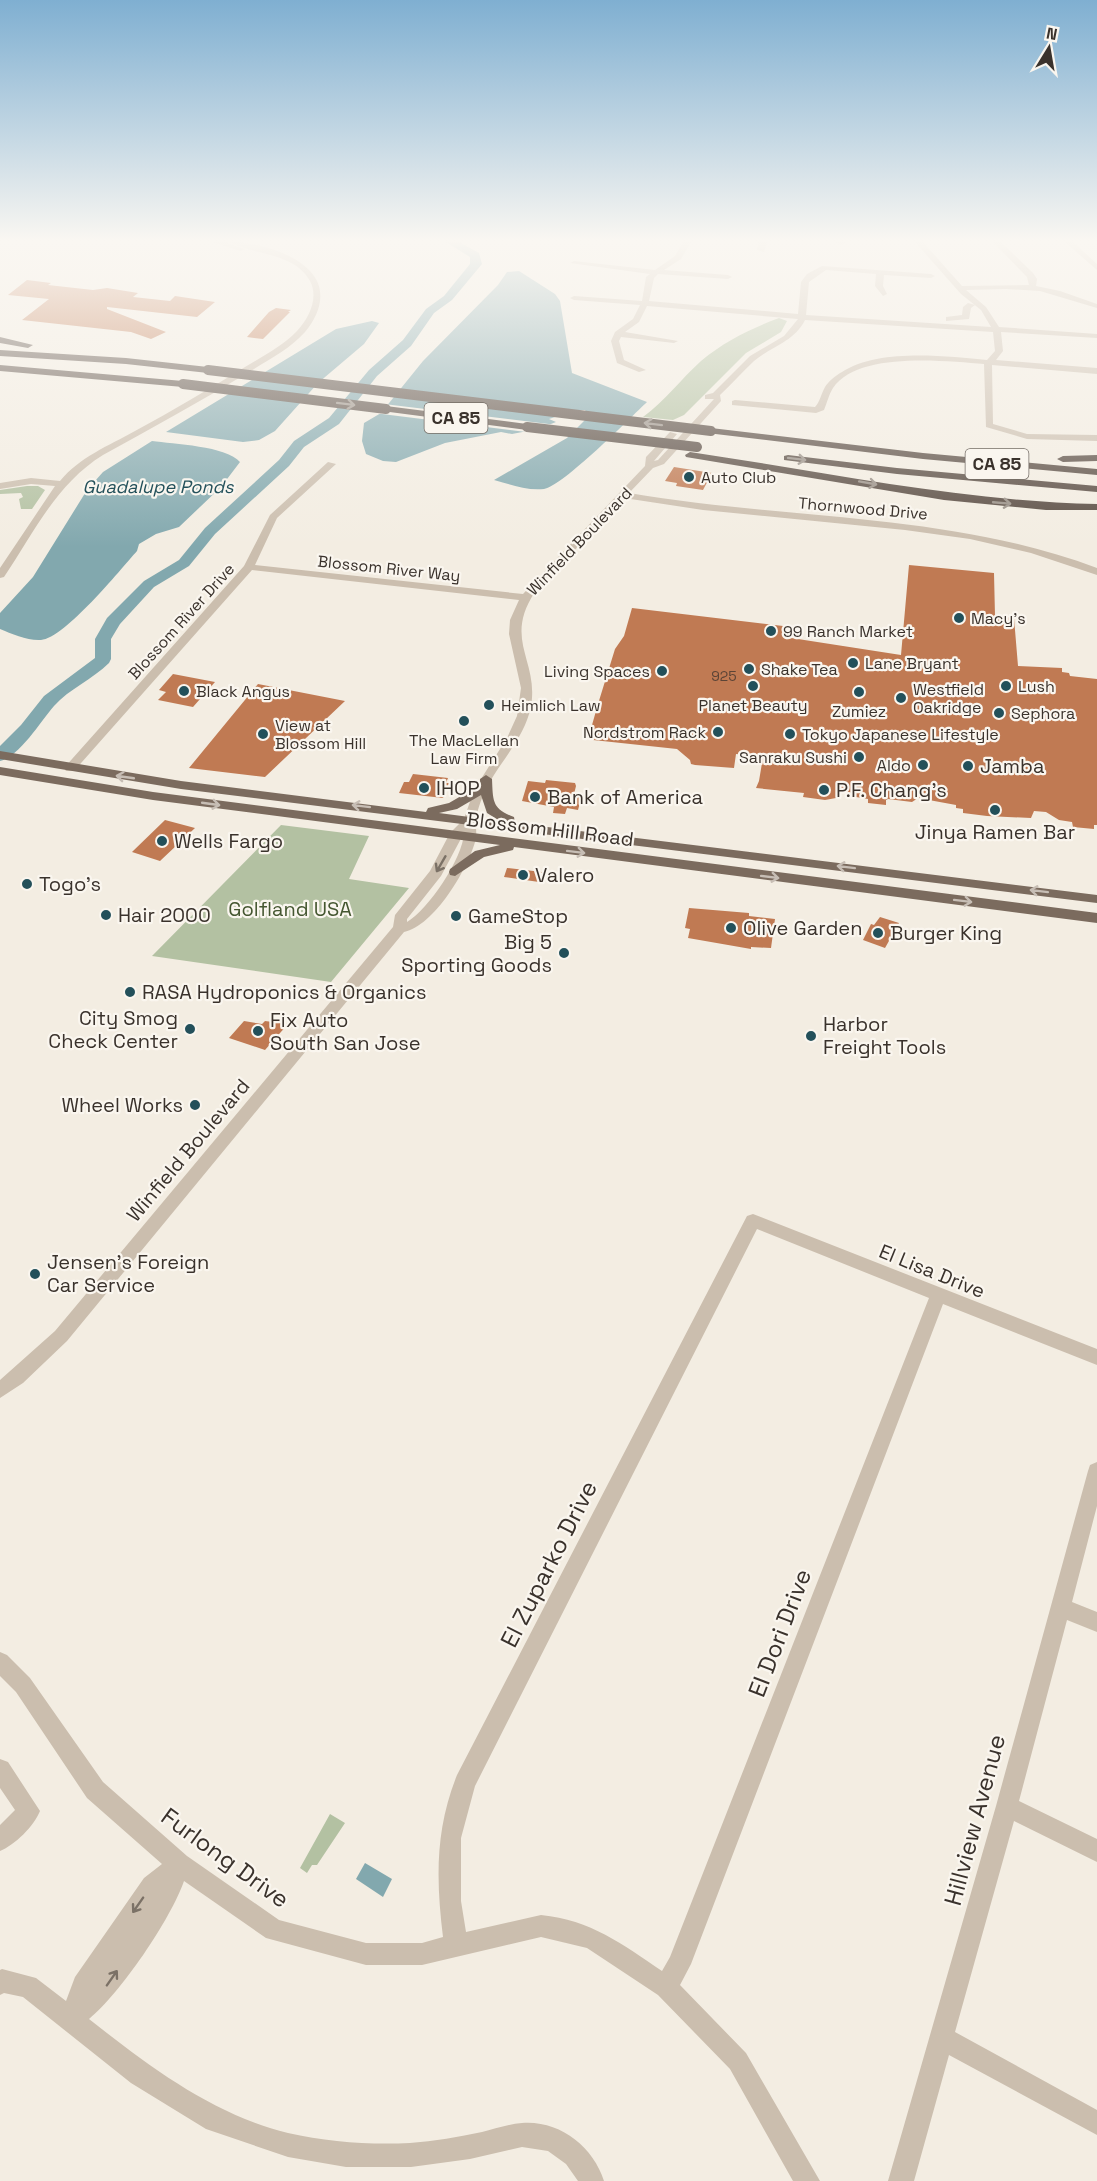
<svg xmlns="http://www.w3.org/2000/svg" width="1097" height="2181" font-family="'Space Grotesk',sans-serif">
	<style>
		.green { fill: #b3c1a2 }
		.water { fill: #82a8ae }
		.pier { fill: #f3ede2 }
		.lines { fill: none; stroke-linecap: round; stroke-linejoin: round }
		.river { fill: #82a8ae; fill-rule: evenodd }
		.building { fill: #c07a53 }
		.minor { fill: #cbbeae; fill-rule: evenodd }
		.major { fill: #7b6b5e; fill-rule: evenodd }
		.highway { fill: #5a4d44; fill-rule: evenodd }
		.highway-bridge { stroke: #5a4d44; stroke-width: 10 }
		.oneway { stroke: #9a9188 }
		.oneway2 { stroke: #c7beb5 }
		.oneway3 { stroke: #7b7166 }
		.poi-dot { fill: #23505a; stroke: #faf6ef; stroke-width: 2 }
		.labels { text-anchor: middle; stroke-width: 4.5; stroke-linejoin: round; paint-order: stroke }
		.far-number-label { font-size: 14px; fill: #5c4436 }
		.far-poi-label { font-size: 16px; fill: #3a322c; stroke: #faf6ef; text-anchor: start }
		.far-street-label { font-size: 16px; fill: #3a322c; stroke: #faf6ef }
		.shield { fill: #faf6ef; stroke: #746d66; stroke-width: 1.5 }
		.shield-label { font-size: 18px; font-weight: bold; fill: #3a322c }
		.far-water-label { font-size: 18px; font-style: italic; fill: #23505a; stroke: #faf6ef }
		.poi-label { font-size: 20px; fill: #3a322c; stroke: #faf6ef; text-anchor: start }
		.street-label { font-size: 20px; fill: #3a322c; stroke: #faf6ef }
		.park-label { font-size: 20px; fill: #455731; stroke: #faf6ef }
		.near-street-label { font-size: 24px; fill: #3a322c; stroke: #faf6ef }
	</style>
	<rect width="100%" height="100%" fill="#f3ede2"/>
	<path class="green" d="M779,318L787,321L781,332L746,353L684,415L673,420L643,417C665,401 681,379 701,361C725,341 750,329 779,318Z
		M27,486H38L45,490L32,509H21L19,499L23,497L21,493L0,494V490Z
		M281,825L369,836L349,879L409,888L331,982L152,956Z
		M330,1814L345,1823L317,1865H312L307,1873L300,1868Z"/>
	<path class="water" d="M519,271L555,294L560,301L572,373L647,402C630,418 563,486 544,489C527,491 509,484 494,480L567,438L589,416L585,410H576L549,419L556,422L538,429L512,434L501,432L445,443L396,462L383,461L366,454L362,441L364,423L381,413L423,361L498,285L507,272Z
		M372,321L379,323L364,344L318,383L275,431L259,440L243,442L166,432L336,329Z
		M152,441C173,444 227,446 240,462L221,487L179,527L156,534L139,544L137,551C120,570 65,638 41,640C28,641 12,634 0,629V613L33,577L87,490L103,472Z
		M365,1863L392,1879L383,1897L356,1879Z"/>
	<path class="pier" d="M384,404L557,425L534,433L374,413Z"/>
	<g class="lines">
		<path class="river" d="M446,242H459L479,253L482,264L452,300L434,313L411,346L377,376L339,424L304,447L289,466L215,534L189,566L154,587L120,624L111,639V659L109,663C93,679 69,689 54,706C41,721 19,757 0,761V746L21,725L44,696L95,658V639L107,618L144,581L179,560L205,528L279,460L294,441L329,418L369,370L403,340L426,309L444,296L470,264V257Z"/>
	</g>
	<path class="building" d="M27,280L51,283L48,285L93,290L107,288L138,293L133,297L170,301L175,296L215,302L197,317L107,307V309L166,332L151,339L131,332L22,320L49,299L8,295Z
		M276,308L291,310L288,312H290L263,339L247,337L269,312Z
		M674,467L712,473L703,490L676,486L677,483L665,481Z
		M909,565L994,573L995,616L1014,618L1018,666L1062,668V672L1069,673L1070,676L1097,679V825H1094V829L1073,827L1072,822L1059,820L1046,812L1034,811L1031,818L987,816L963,813V809L956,808V805L918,798L912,802L888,799L886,800V805L868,803V799L856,797L854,793L839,791L836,798L825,800L803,797L804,793L756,788L759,781L763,757L736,754L734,768L695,765L691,764L690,760L677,749L593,740L595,733L590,732L598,704L615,649L624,636L632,608L783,626L787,629L785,637L901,655Z
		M173,674L215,682L193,707L158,700L166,692L159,690Z
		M258,684L345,701L265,777L189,768Z
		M413,774L448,778L446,783H449L443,798L399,793L404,782H409Z
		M546,780L575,783L576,786L574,794L582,795L578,810L567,808L565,814L553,813L554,807L522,801L528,781L545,783Z
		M165,820L195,828L160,861L132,852Z
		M507,868L542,872L539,882L504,877Z
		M689,908L749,913V916L775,919L771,948L751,947V949L688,938L690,929L685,928Z
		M880,917L899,923L885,948L863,940L871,924L874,925Z
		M244,1021L262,1024L265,1021L288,1024L265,1050L229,1038Z"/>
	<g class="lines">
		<path class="minor" d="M212,242H224L245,249L241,251Z
			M230,242C256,242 292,252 310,271C328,290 320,314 305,332C290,349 268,360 249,372C201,401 152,428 103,455C56,484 33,534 4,577L0,578V568L55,486L31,484L0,489V483L31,478L60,481C80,457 108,446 135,431C172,411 209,389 245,367C263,356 283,346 297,331C309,318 319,298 310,281C294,252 255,256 230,242Z
			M683,242H691L681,259L664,270L728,275L732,277L728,279L658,274L654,278L649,301L798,314L801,282L807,274L822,266L931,274L935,276L931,278L884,275L883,286L887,294L883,296L875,286L876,274L826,270L809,282L806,315L991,327L981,310L961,294L915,242H923L962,286L1029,285L1027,277L993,242H1001L1033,273L1037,279L1036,286L1060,291L1097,304V308L1040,291L1006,289L966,290L986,307L999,327L1097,334V338L1001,332L1003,351L996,360L1097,368V374L992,365L993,424L1027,434L1097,435V441L1027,439L986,427L984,364C945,361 858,351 833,388C829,394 827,403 824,410L816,413L732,405V401L735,400L815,407C820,402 821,394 825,387C828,382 836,375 842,372C878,348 946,356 987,360L995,351L993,332L805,320C794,342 772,346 754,361C742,372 732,384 720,395L721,401L664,464L653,468L629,493C785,520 948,512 1097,568V575L1031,553L970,539L905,530L703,510L624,498L535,592C503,640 539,660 531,706C525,738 500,761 486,789C481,800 476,812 476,824C476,831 477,836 475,842C467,870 434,926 404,932L67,1341L23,1383L0,1398V1380L55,1331L393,927L395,915L430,871L450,833L464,819L474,790L507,738L517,716L521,688L509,634L510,620L519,600L252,570L74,771H66L64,768L244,566L270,515L328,462L336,464L277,518L255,565L523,594L645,466L646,457L670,432L677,434L654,461L658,460L714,399H705V395L713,393L750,356L784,336L798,319L647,306L639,322L625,332L678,341L674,343L621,337L619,341L624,360L646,370L639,372L617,363L611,341L615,332L633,319L640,305L574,300L570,298L574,296L642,301L646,277L650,274L570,263L574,261L655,270L675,256ZM464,833C463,858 428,910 407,922V919L441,876Z
			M759,242H767L764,252L757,250Z
			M836,242H844L845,243L841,245Z
			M1065,242H1073L1097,264V270Z
			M968,303L975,305L971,308L969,319L946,321V317L962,315L963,307Z
			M753,1214L1097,1349V1365L943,1304L691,1964L680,1985L746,2053L820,2181H793L730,2069L658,1995L587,1948L541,1937L422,1965H366L266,1938L184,1881C171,1919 120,1994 89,2019C150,2067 212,2114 288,2133C328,2142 370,2145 410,2143C434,2141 459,2137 482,2132C494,2129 509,2124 522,2123C559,2120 593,2146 604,2181H578L566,2164L548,2151L522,2147L470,2159L411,2167H346L288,2157L206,2129L131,2083L23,1997L4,1993L0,1995V1970L2,1969L36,1978L66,2001L75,1977L144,1878L162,1864L87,1798L16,1692L0,1676V1652L7,1655L30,1678L103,1782L187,1856L279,1920L366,1943H422L443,1937C436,1880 435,1830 457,1775L747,1216ZM757,1229L929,1298L670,1957L662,1971C622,1944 591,1920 541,1915L466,1932L461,1901V1838L475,1786Z
			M1097,1462V1506L1072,1602L1097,1612V1632L1067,1620L1019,1801L1097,1839V1862L1014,1821L955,2032L1097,2110V2135L949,2055L914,2181H888L996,1806L1088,1471L1090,1465Z
			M0,1759L8,1762L40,1811C34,1826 15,1845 0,1851V1825L15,1810L0,1788Z"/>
		<path class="major" d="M0,751L181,781L426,812L428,808L449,803L480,785V779L486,775L492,779C493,801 492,809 514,817L515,823L1097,895V903L181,789L0,759ZM481,795L487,813L500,821L439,813L457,809Z
			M0,767L153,792L1097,913V923L514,847L513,850L484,857L455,876L450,875L449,872L450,869L475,851L500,845L153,800L0,775Z"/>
		<path class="highway" d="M0,337L33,345L28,348L0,343Z
			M0,350L126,358L208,367L213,370L208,373L126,364L0,356Z
			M0,365L183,381L188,384L183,387L0,371Z
			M386,406L527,424L532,427L527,430L382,411L381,409Z
			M711,428L923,453L1097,469V475L923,459L707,433V429Z
			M690,452C826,472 959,501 1097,504V510H1046L944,500L686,457L685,455Z
			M788,455L897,468L1097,486V492L897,474L784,460V456Z
			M1097,455V461L1063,462L1057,459L1063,456Z"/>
		<path class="highway-bridge" d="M208,370L711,431
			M183,384L386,409
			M527,427L697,447"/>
	</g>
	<defs><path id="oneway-shaft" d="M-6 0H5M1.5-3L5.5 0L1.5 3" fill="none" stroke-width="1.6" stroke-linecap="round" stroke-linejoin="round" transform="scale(1.5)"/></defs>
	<g class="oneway">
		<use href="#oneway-shaft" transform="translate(346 404) rotate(7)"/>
		<use href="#oneway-shaft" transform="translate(653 424) rotate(-173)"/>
		<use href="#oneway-shaft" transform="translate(797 459) rotate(7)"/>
		<use href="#oneway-shaft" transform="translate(868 483) rotate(10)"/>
		<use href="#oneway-shaft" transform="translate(1002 503) rotate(5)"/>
	</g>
	<g class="oneway2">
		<use href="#oneway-shaft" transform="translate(125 777) rotate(-172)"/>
		<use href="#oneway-shaft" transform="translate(211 804) rotate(8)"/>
		<use href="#oneway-shaft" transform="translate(361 806) rotate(-173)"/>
		<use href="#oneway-shaft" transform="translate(576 852) rotate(7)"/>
		<use href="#oneway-shaft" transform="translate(846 867) rotate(-173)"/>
		<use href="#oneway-shaft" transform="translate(770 877) rotate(7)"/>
		<use href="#oneway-shaft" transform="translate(1039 891) rotate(-173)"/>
		<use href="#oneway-shaft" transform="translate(963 901) rotate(7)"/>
	</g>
	<g class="oneway3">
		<use href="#oneway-shaft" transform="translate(441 864) rotate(120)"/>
		<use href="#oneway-shaft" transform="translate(138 1905) rotate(125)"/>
		<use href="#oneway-shaft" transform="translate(112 1978) rotate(-55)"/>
	</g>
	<linearGradient id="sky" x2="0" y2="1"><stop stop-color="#7fafd1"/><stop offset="0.44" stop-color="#faf7f2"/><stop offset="1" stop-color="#faf7f2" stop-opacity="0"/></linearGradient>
	<rect width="1097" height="547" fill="url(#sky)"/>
	<g class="poi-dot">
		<circle cx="689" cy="477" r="6"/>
		<circle cx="959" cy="618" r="6"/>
		<circle cx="771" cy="631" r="6"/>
		<circle cx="853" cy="663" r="6"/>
		<circle cx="749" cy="669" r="6"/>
		<circle cx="662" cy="671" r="6"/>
		<circle cx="753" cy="686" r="6"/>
		<circle cx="1006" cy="686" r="6"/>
		<circle cx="184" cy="691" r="6"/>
		<circle cx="859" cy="692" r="6"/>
		<circle cx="901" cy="698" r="6"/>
		<circle cx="489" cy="705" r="6"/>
		<circle cx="999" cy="713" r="6"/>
		<circle cx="464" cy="721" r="6"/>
		<circle cx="718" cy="732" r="6"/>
		<circle cx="263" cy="734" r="6"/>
		<circle cx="790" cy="734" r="6"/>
		<circle cx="859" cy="757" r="6"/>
		<circle cx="923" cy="765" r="6"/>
		<circle cx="968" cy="766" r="6"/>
		<circle cx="424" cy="788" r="6"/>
		<circle cx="824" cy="790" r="6"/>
		<circle cx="535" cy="797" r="6"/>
		<circle cx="995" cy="810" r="6"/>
		<circle cx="162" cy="841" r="6"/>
		<circle cx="523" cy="875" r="6"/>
		<circle cx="27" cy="884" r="6"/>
		<circle cx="106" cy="915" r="6"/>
		<circle cx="456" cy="916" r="6"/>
		<circle cx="731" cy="928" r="6"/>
		<circle cx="878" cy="933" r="6"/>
		<circle cx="564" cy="953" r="6"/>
		<circle cx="130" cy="992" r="6"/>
		<circle cx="190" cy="1029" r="6"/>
		<circle cx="258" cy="1031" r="6"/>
		<circle cx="811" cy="1036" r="6"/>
		<circle cx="195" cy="1105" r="6"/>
		<circle cx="35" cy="1274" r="6"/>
	</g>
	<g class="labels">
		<g class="far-number-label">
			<text x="724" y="681">925</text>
		</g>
		<g class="far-poi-label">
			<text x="701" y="483">Auto Club</text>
			<text x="971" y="624">Macy's</text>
			<text x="783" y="637">99 Ranch Market</text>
			<text x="865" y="669">Lane Bryant</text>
			<text x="761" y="675">Shake Tea</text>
			<text x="650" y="677" text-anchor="end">Living Spaces</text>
			<text x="1018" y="692">Lush</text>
			<text x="913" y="695">Westfield<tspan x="913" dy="18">Oakridge</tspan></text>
			<text x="196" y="697">Black Angus</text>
			<text x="501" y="711">Heimlich Law</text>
			<text x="753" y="711" text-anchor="middle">Planet Beauty</text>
			<text x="859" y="717" text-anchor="middle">Zumiez</text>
			<text x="1011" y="719">Sephora</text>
			<text x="275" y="731">View at<tspan x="275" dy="18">Blossom Hill</tspan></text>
			<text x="706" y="738" text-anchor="end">Nordstrom Rack</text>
			<text x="802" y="740">Tokyo Japanese Lifestyle</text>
			<text x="464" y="746" text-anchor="middle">The MacLellan<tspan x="464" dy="18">Law Firm</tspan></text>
			<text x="847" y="763" text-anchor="end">Sanraku Sushi</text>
			<text x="911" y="771" text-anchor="end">Aldo</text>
		</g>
		<g class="far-street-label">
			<text transform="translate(863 508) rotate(5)" y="6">Thornwood Drive</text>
			<text transform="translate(579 541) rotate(-46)" y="6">Winfield Boulevard</text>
			<text transform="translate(389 568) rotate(6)" y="6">Blossom River Way</text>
			<text transform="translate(181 621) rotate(-48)" y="6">Blossom River Drive</text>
		</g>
		<g class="shield">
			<rect x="424.5" y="403" width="63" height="30" rx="4.5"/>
			<rect x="965.5" y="449" width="63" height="30" rx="4.5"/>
		</g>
		<g class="shield-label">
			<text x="456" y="424">CA 85</text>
			<text x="997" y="470">CA 85</text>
		</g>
		<g class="far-water-label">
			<text x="158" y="493">Guadalupe Ponds</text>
		</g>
		<g class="poi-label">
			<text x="980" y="773">Jamba</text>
			<text x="436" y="795">IHOP</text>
			<text x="836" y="797">P.F. Chang's</text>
			<text x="547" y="804">Bank of America</text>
			<text x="995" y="839" text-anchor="middle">Jinya Ramen Bar</text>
			<text x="174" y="848">Wells Fargo</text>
			<text x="535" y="882">Valero</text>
			<text x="39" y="891">Togo's</text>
			<text x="118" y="922">Hair 2000</text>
			<text x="468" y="923">GameStop</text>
			<text x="743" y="935">Olive Garden</text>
			<text x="890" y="940">Burger King</text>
			<text x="552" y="949" text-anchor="end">Big 5<tspan x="552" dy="23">Sporting Goods</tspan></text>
			<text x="142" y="999">RASA Hydroponics &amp; Organics</text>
			<text x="178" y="1025" text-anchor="end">City Smog<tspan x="178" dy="23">Check Center</tspan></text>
			<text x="270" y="1027">Fix Auto<tspan x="270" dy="23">South San Jose</tspan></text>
			<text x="823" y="1031">Harbor<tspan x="823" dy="23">Freight Tools</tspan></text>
			<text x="183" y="1112" text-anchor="end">Wheel Works</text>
			<text x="47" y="1269">Jensen's Foreign<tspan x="47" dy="23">Car Service</tspan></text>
		</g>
		<g class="street-label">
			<text transform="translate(550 829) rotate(7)" y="7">Blossom Hill Road</text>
			<text transform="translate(188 1150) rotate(-50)" y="7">Winfield Boulevard</text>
			<text transform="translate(932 1271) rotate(22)" y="7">El Lisa Drive</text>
		</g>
		<g class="park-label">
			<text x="290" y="916">Golfland USA</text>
		</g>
		<g class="near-street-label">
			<text transform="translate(549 1564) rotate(-63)" y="8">El Zuparko Drive</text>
			<text transform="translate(780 1633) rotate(-69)" y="8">El Dori Drive</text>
			<text transform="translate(975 1820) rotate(-75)" y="8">Hillview Avenue</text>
			<text transform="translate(225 1858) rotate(36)" y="8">Furlong Drive</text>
		</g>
	</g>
	<g transform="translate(1049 48) rotate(11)" stroke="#faf6ef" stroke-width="4.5" paint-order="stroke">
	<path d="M0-4.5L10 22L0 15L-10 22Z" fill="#3a322c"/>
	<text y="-9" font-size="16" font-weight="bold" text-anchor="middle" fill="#3a322c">N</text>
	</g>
</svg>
